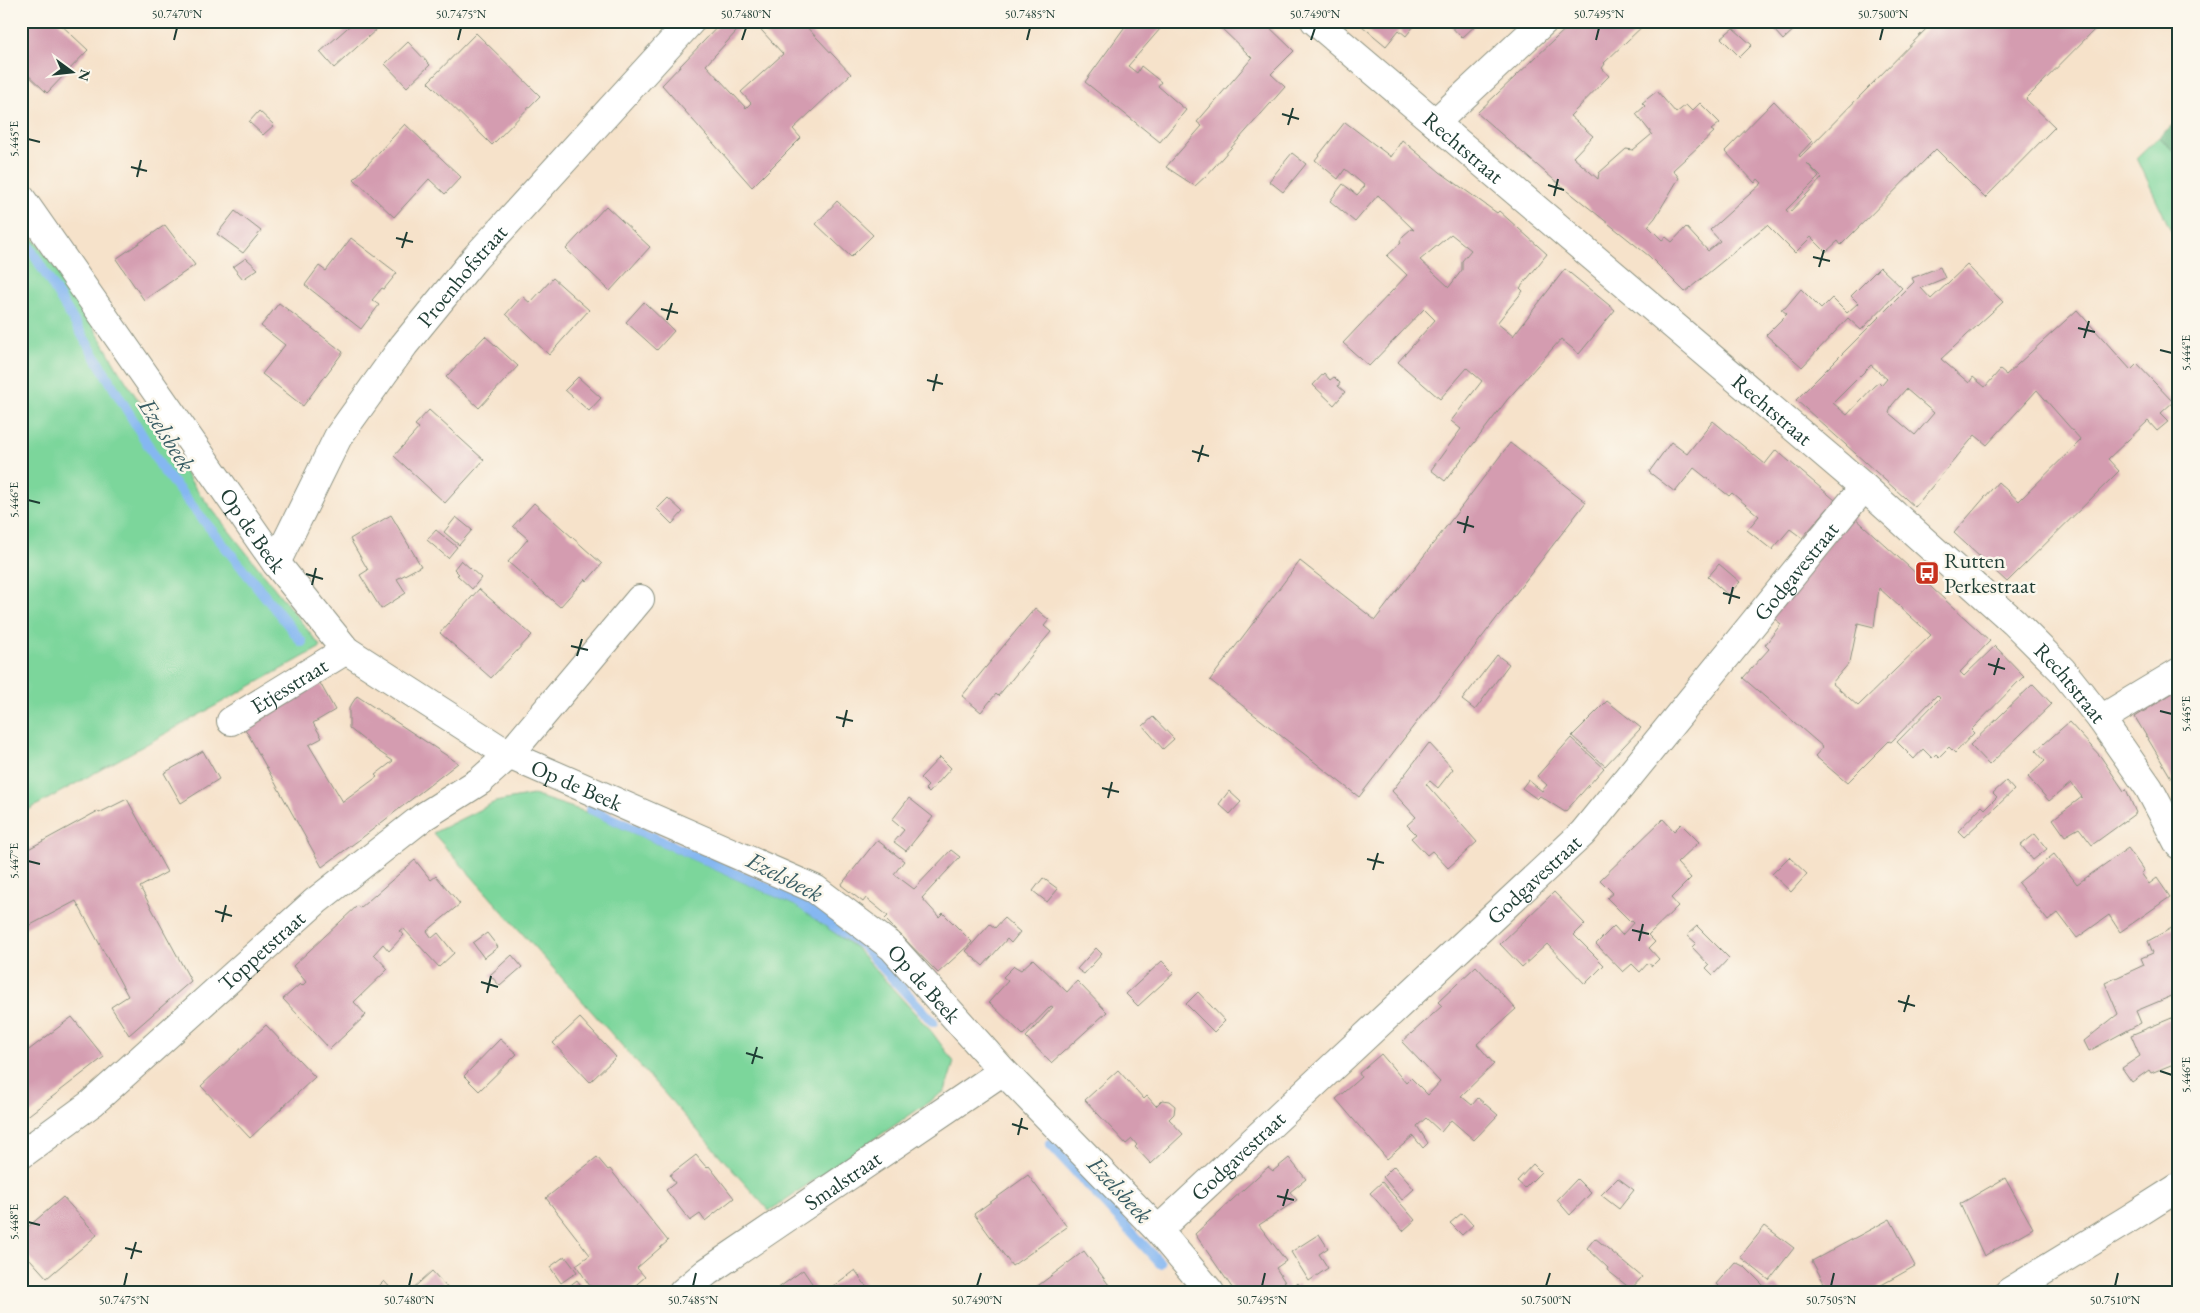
<svg xmlns="http://www.w3.org/2000/svg" width="2200" height="1313" font-family="'EB Garamond',serif">
	<style>
		.green { fill: #7cd69b; stroke: #4e8a68 }
		.forest { fill: #65b783; stroke: #427a5c }
		.lines { fill: none; stroke-linecap: round; stroke-linejoin: round }
		.stream { stroke: #85b7f1; stroke-width: 10 }
		.building { fill: #d49cb0; fill-rule: evenodd }
		.minor-casing { stroke: #8a907f; stroke-width: 30 }
		.minor { stroke: #fff; stroke-width: 28 }
		.ticks { fill: none; stroke: #1f3d34; stroke-width: 2 }
		.labels { text-anchor: middle; stroke-width: 5; stroke-linejoin: round; paint-order: stroke }
		.street-label { font-size: 22px; fill: #1f3d34; stroke: #fbf7ec }
		.poi-label { font-size: 22px; fill: #1f3d34; stroke: #fbf7ec; text-anchor: start }
		.water-label { font-size: 24px; font-style: italic; fill: #385c63; stroke: #fbf7ec }
		.neatline { fill: none; stroke: #1f3d34; stroke-width: 2 }
		.ticks-label { font-size: 12px; text-anchor: middle; fill: #1f3d34 }
	</style>
	<rect width="100%" height="100%" fill="#fbf7ec"/>
	<filter id="ink" filterUnits="userSpaceOnUse"><feTurbulence type="fractalNoise" baseFrequency=".02" numOctaves="2"/><feDisplacementMap in="SourceGraphic" scale="10" xChannelSelector="R" yChannelSelector="G"/><feConvolveMatrix kernelMatrix="1 2 1 2 8 2 1 2 1" color-interpolation-filters="sRGB"/></filter>
	<filter id="wash" filterUnits="userSpaceOnUse"><feTurbulence type="fractalNoise" baseFrequency=".0096" numOctaves="4" result="noise"/><feDisplacementMap in="SourceGraphic" scale="20" xChannelSelector="R" yChannelSelector="G"/><feGaussianBlur stdDeviation="1.12" result="paint"/><feColorMatrix in="noise" values="0 0 0 0 0 0 0 0 0 0 0 0 0 0 0 0 0 1.4 0 .05"/><feComposite in="paint" operator="in"/></filter>
	<g filter="url(#wash)">
		<rect width="100%" height="100%" fill="#f6e2ca"/>
		<path class="green" d="M2159,137L2179,156V248L2137,158Z
			M21,222L73,292L118,369L196,489L321,647L21,814Z
			M533,795L586,812L796,906L856,948L931,1031L954,1062L945,1091L769,1211L433,833L495,802Z"/>
		<path class="forest" d="M2179,119V156L2159,137Z"/>
		<g class="lines">
			<path class="stream" d="M21,233L163,470L302,642
				M590,809L797,901L862,945L933,1022
				M1050,1144L1160,1263"/>
		</g>
		<g id="blocks">
			<path class="building" d="M21,21H57L88,50L47,93L21,68Z
				M355,21H372L378,28L334,68L320,52Z
				M723,21H746L706,65L746,108L751,103L741,92L783,54L753,21H801L851,74L793,129L801,138L752,187L662,85Z
				M1129,21H1167L1128,66L1137,73L1141,66L1161,82L1158,86L1186,110L1160,142L1085,82Z
				M1214,21H1263L1294,51L1271,74L1285,87L1207,175L1195,186L1166,167L1202,126L1197,122L1252,58Z
				M1356,21H1418L1406,36L1399,30L1386,46Z
				M1446,21H1480L1462,38Z
				M1574,21H1648L1604,63L1605,64L1602,68L1609,76L1570,116L1593,136L1573,157L1598,179L1599,173L1626,149L1633,150L1652,134L1636,114L1645,106L1642,103L1657,91L1676,113L1686,105L1692,111L1700,103L1720,123L1711,130L1714,132L1673,170L1679,178L1655,218L1648,226L1662,240L1666,237L1672,242L1686,227L1708,251L1720,241L1710,230L1762,183L1758,179L1755,183L1725,151L1774,101L1812,141L1799,155L1800,157L1934,21H2103L2026,99L2055,127L1985,198L1936,149L1841,245L1838,241L1826,252L1811,237L1795,253L1767,225L1685,292L1649,256L1553,179L1477,113ZM1806,162L1822,178L1789,213L1786,210L1819,177Z
				M1766,21H1797L1800,24L1783,40Z
				M1733,28L1752,45L1740,57L1721,38Z
				M476,33L540,96L492,145L428,82Z
				M408,42L430,65L407,87L385,64Z
				M259,111L274,125L263,135L249,122Z
				M1345,122L1391,157L1402,140L1440,172L1497,213L1499,211L1547,254L1520,288L1523,291L1497,323L1513,336L1565,269L1615,310L1579,354L1561,339L1507,400L1445,481L1431,470L1461,429L1451,421L1482,381L1467,368L1440,399L1398,362L1435,320L1424,309L1369,366L1343,343L1407,275L1387,256L1401,243L1400,241L1403,236L1411,229L1414,230L1378,195L1355,222L1330,201L1343,184L1357,195L1365,186L1345,169L1338,179L1315,160ZM1451,234L1471,250L1462,261V270L1449,287L1420,260Z
				M405,124L461,177L445,194L429,179L394,217L354,179Z
				M1292,153L1306,164L1283,192L1269,181Z
				M837,201L873,235L851,257L816,224Z
				M606,206L650,247L610,291L566,249Z
				M235,211L261,231L243,253L217,234Z
				M165,225L195,265L144,300L116,259Z
				M351,238L397,273L384,289L382,288L372,300L379,305L361,329L305,285L319,266L326,271Z
				M246,258L258,269L243,279L233,267Z
				M1967,265L2003,302L1941,359L1969,383L1973,377L1985,387L2000,370L2006,375L2077,310L2131,370L2137,364L2173,402L2161,413L2169,421L2157,431L2148,421L2108,459L2119,471L2007,582L1954,533L1998,482L2019,501L2081,440L2037,390L1987,445L1975,435L1915,507L1796,400L1914,282L1912,278L1940,267L1945,278L1921,288L1931,299ZM1871,365L1887,379L1882,385L1879,382L1874,386L1847,415L1833,403ZM1906,389L1934,413L1915,435L1889,413L1892,405Z
				M1880,267L1902,288L1861,330L1848,318L1802,367L1766,335L1787,314L1781,309L1785,308L1801,289L1821,309L1832,298L1847,313L1858,303L1851,296Z
				M553,278L589,310L549,355L506,314L522,296L530,303Z
				M644,302L674,331L657,350L626,322Z
				M279,303L343,352L303,406L262,374L285,345L261,326Z
				M485,336L518,366L479,408L446,377Z
				M1324,373L1330,380L1334,377L1340,383L1338,386L1345,392L1334,405L1313,385Z
				M578,377L601,398L589,411L565,390Z
				M429,410L484,460L445,503L394,456L419,428L415,425Z
				M1713,421L1765,464L1776,450L1835,500L1802,538L1790,529L1772,550L1747,530L1759,516L1732,493L1729,496L1694,468L1675,492L1649,472L1671,442L1687,454Z
				M1510,443L1586,502L1359,797L1210,680L1300,561L1375,620Z
				M668,498L683,512L672,524L657,509Z
				M534,503L602,564L587,581L585,579L560,607L508,562L528,539L513,526Z
				M391,515L421,566L397,579L406,593L381,609L360,575L368,570L350,539Z
				M1852,515L1990,641L1960,672L1964,676L1995,646L2024,676L1971,730L1974,733L1955,753L1949,747L1939,757L1936,754L1932,758L1923,749L1914,759L1897,742L1940,698L1937,695L1891,742L1889,741L1847,783L1815,756L1823,747L1743,678L1769,649L1765,645L1781,624L1771,616ZM1879,588L1931,635L1858,706L1832,683L1850,662L1858,623L1874,627Z
				M456,517L472,530L459,545L444,532Z
				M436,530L457,547L448,558L427,540Z
				M461,560L481,578L472,589L457,575L459,574L454,569Z
				M1719,564L1740,582L1728,595L1708,577Z
				M479,589L532,635L491,678L440,633Z
				M1035,608L1049,620L1044,626L1051,632L998,696L996,694L981,712L962,696Z
				M1497,655L1509,664L1475,710L1462,700Z
				M320,683L335,710L313,723L322,738L309,745L343,802L377,777L375,775L393,761L375,749L349,728V708L357,696L458,763L363,837L322,867L244,727L256,716Z
				M2033,684L2052,704L1989,765L1970,745Z
				M2179,689V791L2135,717Z
				M1607,701L1641,728L1605,766L1572,736Z
				M1153,717L1174,739L1163,749L1143,726Z
				M2069,722L2101,757L2124,791L2126,789L2136,813L2092,845L2079,828L2065,836L2053,819L2082,797L2071,783L2049,801L2028,777L2045,761L2036,751Z
				M1571,738L1604,768L1565,812L1540,796L1537,799L1522,788L1528,780L1542,791L1547,785L1537,776Z
				M1429,743L1453,769L1438,788L1430,781L1426,784L1477,842L1448,868L1432,851L1427,855L1411,838L1416,834L1407,825L1416,817L1392,791Z
				M203,751L219,779L181,803L164,773Z
				M940,757L951,768L929,793L925,789L928,786L920,778Z
				M2006,781L2014,790L1964,837L1958,831L1982,806L1985,809L1997,797L1993,793Z
				M1229,791L1241,802L1230,814L1219,804Z
				M909,798L933,817L906,851L894,842L904,830L892,820Z
				M127,799L167,872L140,887L191,981L129,1035L111,1007L128,996L76,901L21,930V853L98,811L99,813Z
				M1663,819L1674,831L1681,824L1699,842L1677,863L1691,878L1671,898L1678,906L1648,935L1655,942L1649,948L1659,959L1652,966L1648,963L1640,972L1632,964L1623,972L1596,944L1614,926L1622,935L1634,922L1632,920L1631,922L1607,898L1613,893L1600,880Z
				M2035,834L2047,849L2033,860L2021,845Z
				M877,840L904,861L894,874L914,889L951,850L960,857L922,898L939,917L943,913L972,942L938,973L885,919L888,916L866,898L863,902L841,885Z
				M2128,848L2144,871L2141,873L2149,884L2157,878L2170,897L2120,932L2109,915L2077,938L2058,913L2048,921L2018,883L2054,854L2077,884Z
				M1789,857L1807,874L1791,892L1772,874Z
				M415,860L431,880L436,876L460,904L427,931L432,938L438,933L454,953L439,967L403,928L399,931L404,935L389,951L383,944L374,954L388,969L354,1002L366,1015L330,1049L283,999L300,984L302,986L306,982L293,966L357,906L360,908Z
				M1043,878L1058,889L1047,902L1033,891Z
				M1554,892L1585,924L1574,935L1604,965L1585,984L1547,944L1522,967L1500,944Z
				M1004,918L1020,932L1011,943L1007,939L983,966L966,951L990,924L995,928Z
				M2179,924V993L2136,1011L2141,1023L2089,1051L2084,1041L2118,1014L2105,983L2144,965L2141,958L2153,953L2148,941Z
				M1697,926L1729,958L1713,975L1706,968L1709,965L1692,947L1696,943L1687,935Z
				M487,933L498,947L484,958L473,943Z
				M1096,948L1102,954L1084,974L1077,969Z
				M512,955L522,967L500,986L490,975Z
				M1033,959L1067,992L1077,981L1107,1012L1051,1063L1026,1037L1053,1007L1051,1006L1023,1035L989,1002L1008,981L1003,977L1014,966L1021,970Z
				M1162,961L1174,973L1138,1006L1126,994Z
				M1476,966L1516,1009L1477,1044L1494,1064L1461,1096L1472,1105L1478,1098L1498,1115L1474,1140L1451,1120L1441,1132L1426,1118L1417,1126L1428,1143L1423,1148L1413,1136L1387,1159L1336,1099L1361,1077L1359,1073L1381,1054L1406,1083L1411,1078L1428,1095L1440,1082L1402,1042L1442,1006L1438,1002Z
				M1198,992L1225,1021L1214,1032L1186,1004Z
				M2179,1015V1064L2176,1063L2151,1073L2149,1070L2132,1082L2122,1068L2140,1056L2131,1035Z
				M72,1017L104,1057L21,1121V1056Z
				M580,1018L616,1057L590,1082L553,1043Z
				M266,1025L315,1077L250,1138L201,1086Z
				M500,1039L517,1054L479,1091L464,1076Z
				M1118,1070L1144,1099L1147,1096L1156,1106L1162,1100L1169,1101L1175,1106L1174,1114L1169,1119L1183,1134L1151,1164L1135,1147L1137,1145L1132,1139L1126,1144L1085,1100Z
				M696,1155L707,1168L709,1166L734,1198L705,1221L700,1214L690,1221L666,1190L675,1183L670,1175Z
				M597,1157L608,1170L610,1169L668,1241L637,1268L645,1277L630,1290L631,1292H594L576,1265L590,1255L546,1198Z
				M1289,1158L1306,1179L1290,1192L1297,1200L1259,1225L1286,1261L1276,1268L1290,1290L1298,1283L1303,1292H1235L1195,1234L1268,1167L1273,1171Z
				M1533,1164L1541,1172L1525,1188L1517,1181Z
				M1394,1166L1414,1189L1402,1200L1383,1177Z
				M1028,1175L1067,1227L1012,1266L974,1214Z
				M1618,1178L1634,1190L1619,1209L1601,1195Z
				M2005,1178L2033,1228L1984,1256L1960,1204Z
				M1577,1179L1591,1193L1570,1215L1557,1200Z
				M1382,1182L1415,1220L1403,1231L1370,1193Z
				M63,1197L97,1235L47,1278L21,1249V1233Z
				M1462,1213L1473,1225L1462,1235L1450,1223Z
				M1890,1219L1915,1266L1869,1292H1829L1812,1261Z
				M1765,1226L1794,1248L1769,1280L1740,1257Z
				M1319,1234L1328,1248L1319,1254L1328,1268L1309,1281L1291,1252Z
				M1595,1238L1642,1277L1631,1289L1607,1270L1608,1268L1587,1248Z
				M1084,1251L1114,1292H1038L1035,1288Z
				M565,1256L577,1272L561,1283L550,1267Z
				M1735,1262L1745,1267L1768,1290L1775,1285L1783,1292H1725L1716,1284Z
				M803,1270L818,1292H779L777,1289Z
				M855,1270L870,1292H825Z
				M432,1271L451,1292H409Z
				M577,1280L586,1292H562Z
				M384,1281L394,1292H373Z
				M1374,1286L1379,1292H1366Z"/>
		</g>
	</g>
	<g filter="url(#ink)">
		<use href="#blocks" fill-opacity="0" stroke="#8a907f" stroke-width="1"/>
		<g class="lines">
			<defs>
				<g id="minor">
					<path id="s1" d="M1315,21L1864,487L2014,622L2062,670L2101,719L2149,788L2179,845"/>
					<path d="M1435,123L1544,21"/>
					<path id="s2" d="M21,198L276,563L346,650L509,755L815,889L892,947L1003,1071L1158,1230L1210,1292"/>
					<path id="s3" d="M276,563L338,437L404,345L475,258L691,21"/>
					<path d="M2101,719L2179,672"/>
					<path id="s4" d="M231,721L346,650"/>
					<path id="s5" d="M21,1155L92,1103L316,901L423,817L480,781L509,755L640,599"/>
					<path id="s6" d="M1158,1230L1583,833L1864,487"/>
					<path id="s7" d="M683,1292L707,1272L1003,1071"/>
					<path d="M2009,1292L2127,1220L2179,1187"/>
				</g>
			</defs>
			<use href="#minor" class="minor-casing"/>
			<use href="#minor" class="minor"/>
		</g>
	</g>
	<path class="ticks" d="M174,40L177,28M458,40L461,28M742,40L746,28M1027,40L1030,28M1311,40L1315,28M1596,40L1599,28M1880,40L1883,28M1282,114L1299,119M1288,125L1293,108M28,139L40,142M131,167L147,171M137,177L141,160M1548,185L1564,190M1554,196L1558,179M396,238L413,242M402,248L407,232M1813,257L1830,261M1819,267L1824,250M661,309L678,313M667,320L672,303M2078,328L2095,332M2084,338L2089,321M2160,350L2172,353M927,380L943,384M933,391L937,374M1192,451L1209,456M1198,462L1203,445M28,500L40,503M1457,522L1474,527M1464,533L1468,516M306,574L323,579M312,585L316,568M1723,593L1740,598M1729,604L1733,587M571,646L588,650M577,656L582,639M1988,664L2005,669M1994,675L1999,658M2160,711L2172,714M836,717L853,721M843,727L847,710M1102,788L1119,792M1108,798L1112,782M1367,859L1384,863M28,861L40,864M1373,870L1378,853M215,911L232,916M222,922L226,905M1632,930L1649,934M1639,941L1643,924M481,982L498,987M487,993L491,976M1898,1001L1915,1006M1904,1012L1909,995M746,1053L763,1058M752,1064L757,1047M2160,1071L2172,1075M1012,1124L1028,1129M1018,1135L1022,1118M1277,1196L1294,1200M1283,1206L1288,1189M28,1222L40,1225M125,1248L142,1252M131,1259L136,1242M124,1286L127,1273M409,1286L412,1273M693,1286L696,1273M977,1286L981,1273M1262,1286L1265,1273M1546,1286L1550,1273M1831,1286L1834,1273M2115,1286L2118,1273"/>
	<defs>
		<symbol id="bus-square" viewBox="-11 -11 22 22"><rect x="-9" y="-9" width="18" height="18" rx="4" fill="#c8321e" stroke="#fbf7ec"/><path d="M-5-6H5V4H4V6H2V4H-2V6H-4V4H-5ZM-3.5-4V0h7V-4ZM-3.5 1.2v1.5H-2V1.2ZM2 1.2v1.5H3.5V1.2Z" fill="#fff"/></symbol>
	</defs>
	<g fill-rule="evenodd">
		<use href="#bus-square" x="1913" y="559" width="28" height="28"/>
	</g>
	<g class="labels">
		<g class="street-label">
			<text dy="8" stroke="none"><textPath href="#s1" startOffset="195">Rechtstraat</textPath></text>
			<text dy="8" stroke="none"><textPath href="#s3" startOffset="344">Proenhofstraat</textPath></text>
			<text dy="8" stroke="none"><textPath href="#s1" startOffset="600">Rechtstraat</textPath></text>
			<text dy="8" stroke="none"><textPath href="#s2" startOffset="405">Op de Beek</textPath></text>
			<text dy="8" stroke="none"><textPath href="#s6" startOffset="919">Godgavestraat</textPath></text>
			<text dy="8" stroke="none"><textPath href="#s1" startOffset="1005">Rechtstraat</textPath></text>
			<text dy="8" stroke="none"><textPath href="#s4" startOffset="68">Etjesstraat</textPath></text>
			<text dy="8" stroke="none"><textPath href="#s2" startOffset="825">Op de Beek</textPath></text>
			<text dy="8" stroke="none"><textPath href="#s6" startOffset="514">Godgavestraat</textPath></text>
			<text dy="8" stroke="none"><textPath href="#s5" startOffset="316">Toppetstraat</textPath></text>
			<text dy="8" stroke="none"><textPath href="#s2" startOffset="1230">Op de Beek</textPath></text>
			<text dy="8" stroke="none"><textPath href="#s6" startOffset="109">Godgavestraat</textPath></text>
			<text dy="8" stroke="none"><textPath href="#s7" startOffset="195">Smalstraat</textPath></text>
		</g>
		<g class="poi-label">
			<text x="1944" y="568">Rutten<tspan x="1944" dy="25">Perkestraat</tspan></text>
		</g>
		<g class="water-label">
			<text transform="translate(167 435) rotate(57)" y="8">Ezelsbeek</text>
			<text transform="translate(785 877) rotate(27)" y="8">Ezelsbeek</text>
			<text transform="translate(1120 1190) rotate(47)" y="8">Ezelsbeek</text>
		</g>
	</g>
	<rect width="2200" height="1313" fill="none" stroke="#fbf7ec" stroke-width="55"/>
	<g transform="translate(72 72) rotate(105)" stroke="#fbf7ec" stroke-width="4" paint-order="stroke">
	<path d="M0-4L9 19L0 12L-9 19Z" fill="#1f3d34"/>
	<text y="-8" font-size="14" font-weight="bold" text-anchor="middle" fill="#1f3d34">N</text>
	</g>
	<rect x="28" y="28" width="2144" height="1258" class="neatline"/>
	<g class="ticks-label">
		<text x="177" y="18">50.7470°N</text>
		<text x="461" y="18">50.7475°N</text>
		<text x="746" y="18">50.7480°N</text>
		<text x="1030" y="18">50.7485°N</text>
		<text x="1315" y="18">50.7490°N</text>
		<text x="1599" y="18">50.7495°N</text>
		<text x="1883" y="18">50.7500°N</text>
		<text transform="translate(14 139) rotate(-90)" y="4">5.445°E</text>
		<text transform="translate(2186 353) rotate(-90)" y="4">5.444°E</text>
		<text transform="translate(14 500) rotate(-90)" y="4">5.446°E</text>
		<text transform="translate(2186 714) rotate(-90)" y="4">5.445°E</text>
		<text transform="translate(14 861) rotate(-90)" y="4">5.447°E</text>
		<text transform="translate(2186 1075) rotate(-90)" y="4">5.446°E</text>
		<text transform="translate(14 1222) rotate(-90)" y="4">5.448°E</text>
		<text x="124" y="1304">50.7475°N</text>
		<text x="409" y="1304">50.7480°N</text>
		<text x="693" y="1304">50.7485°N</text>
		<text x="977" y="1304">50.7490°N</text>
		<text x="1262" y="1304">50.7495°N</text>
		<text x="1546" y="1304">50.7500°N</text>
		<text x="1831" y="1304">50.7505°N</text>
		<text x="2115" y="1304">50.7510°N</text>
	</g>
</svg>
